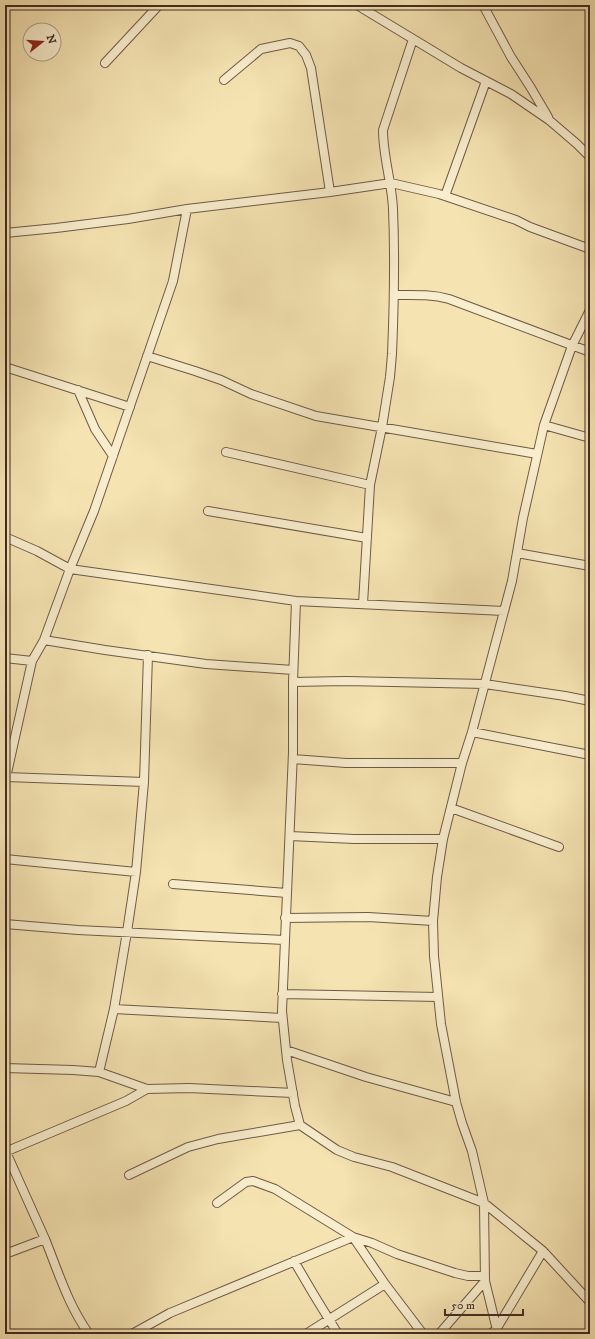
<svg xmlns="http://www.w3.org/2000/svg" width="595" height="1339" font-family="'IM FELL DW Pica',serif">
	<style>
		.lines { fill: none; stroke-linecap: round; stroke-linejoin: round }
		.minor-casing { stroke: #6f5a46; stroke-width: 10 }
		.minor { stroke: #f8edcd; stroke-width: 8 }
	</style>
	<rect width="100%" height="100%" fill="#f5e3b2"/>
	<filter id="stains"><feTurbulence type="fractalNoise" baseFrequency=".005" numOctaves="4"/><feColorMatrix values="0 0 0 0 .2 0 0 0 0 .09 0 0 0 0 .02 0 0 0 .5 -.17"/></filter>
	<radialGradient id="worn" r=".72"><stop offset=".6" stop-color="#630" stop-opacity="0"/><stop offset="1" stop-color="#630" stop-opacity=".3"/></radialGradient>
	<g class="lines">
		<defs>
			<path id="minor" d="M357,5L461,68L511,94L549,120L577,144L590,157
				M483,5L511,57L531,88L548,117
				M105,63L159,5
				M224,80L261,49L290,43L299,46L306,55L311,68L330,192
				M445,196L486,81
				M5,233L56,228L128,219L187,209L330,192L391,183L439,194L516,220L530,227L590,249
				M394,295C413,295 431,294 449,299L590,352
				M147,356L195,371L221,380L251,394L316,416L537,454
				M5,367L130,407
				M78,390L95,429L113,456
				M544,425L590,438
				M226,452L370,485
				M208,511L367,538
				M5,537L37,551L70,569L141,579L296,601L504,611
				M517,553L590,566
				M296,601L293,682V752L282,1011L287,1060L295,1106L300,1125L337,1150L354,1157L392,1167L484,1203L543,1251L590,1302
				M363,604L370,485L382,427L390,377L392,354C394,306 395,257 393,209C392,183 383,157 383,130L413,39
				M44,640L105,650L206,664L293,670
				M5,658L32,661
				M293,682L346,681L485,684L565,696L590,701
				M472,732L590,755
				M293,759L346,763H462
				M6,777L144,782
				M5,782L32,661L44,640L70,569L94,511L173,281L187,209
				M451,808L559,847
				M290,836L354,839H443
				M5,859L136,872
				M173,884L287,893
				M285,918L368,917L433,921
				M5,924L78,930L284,940
				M282,994L438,997
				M114,1009L282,1018
				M286,1050L366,1077L456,1102
				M5,1068L73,1070L99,1072L147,1089L189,1088L293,1093
				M99,1072L114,1009L127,932L136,872L144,782L148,655
				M5,1152L126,1101L147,1089
				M6,1152C19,1181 32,1210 45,1239C58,1271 68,1305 89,1334
				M129,1175L188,1147L218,1139L300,1125
				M217,1203L246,1182L253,1181L275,1189L353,1237L372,1243L397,1254L455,1273L468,1276H484
				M5,1254L45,1239
				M294,1261L314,1295L338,1334
				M132,1334L170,1313L353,1237L385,1284L423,1334
				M306,1334L385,1284
				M439,1334L485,1281
				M491,1334L497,1328L543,1251
				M498,1334L485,1281L484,1203L472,1151L462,1123L456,1102L441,1024L434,956L433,921L437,877L443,839L462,763L472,732L512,581L523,518L544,425L572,346L590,310"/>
		</defs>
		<use href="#minor" class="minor-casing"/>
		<use href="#minor" class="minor"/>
	</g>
	<rect width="595" height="1339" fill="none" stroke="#f5e3b2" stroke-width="20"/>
	<rect x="6" y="6" width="583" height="1327" fill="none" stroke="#422c22" stroke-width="2"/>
	<rect x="10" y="10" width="575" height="1319" fill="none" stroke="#422c22"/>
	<g transform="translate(42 42) rotate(73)"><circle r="19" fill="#f8edcd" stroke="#afa089"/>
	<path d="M0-3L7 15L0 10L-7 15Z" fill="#8f2418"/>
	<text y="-6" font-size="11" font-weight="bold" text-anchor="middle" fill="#422c22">N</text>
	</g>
	<path d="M445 1309v6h78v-6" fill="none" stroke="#422c22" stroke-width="2"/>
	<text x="451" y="1309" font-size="12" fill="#422c22" stroke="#f8edcd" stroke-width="3" paint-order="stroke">50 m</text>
	<rect width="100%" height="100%" filter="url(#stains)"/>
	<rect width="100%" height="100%" fill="url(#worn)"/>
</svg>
